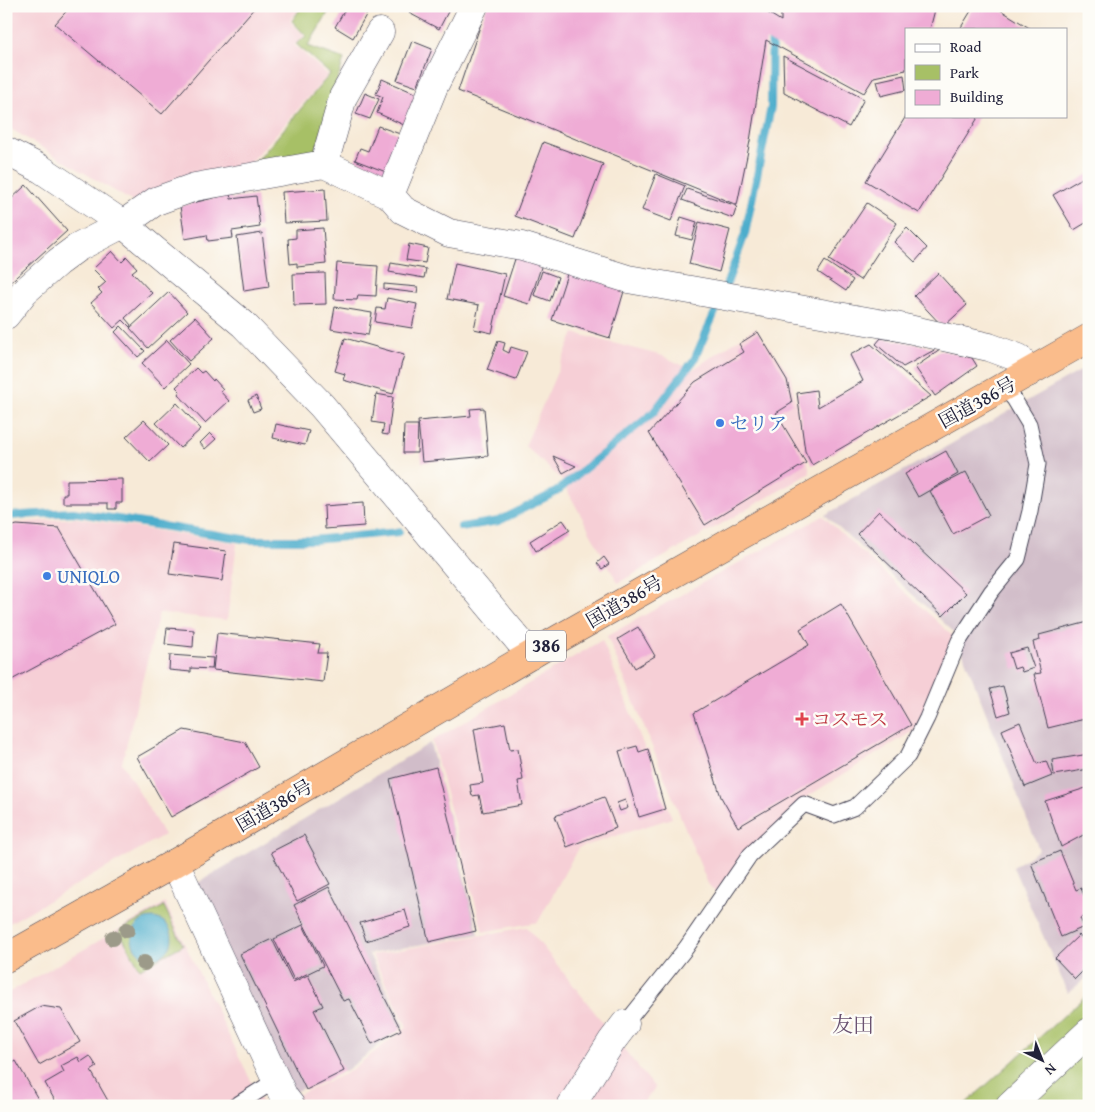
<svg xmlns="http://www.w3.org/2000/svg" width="1095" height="1112" font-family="'Gentium Book Plus','Noto Serif JP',serif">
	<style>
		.built { fill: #f6cfd6 }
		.industrial { fill: #d1bdc9 }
		.green { fill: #a7c066; stroke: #647150 }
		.water { fill: #4dadcc; stroke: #386884 }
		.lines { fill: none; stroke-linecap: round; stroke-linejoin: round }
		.stream { stroke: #4dadcc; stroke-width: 8 }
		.building { fill: #efacd5 }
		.service-casing { stroke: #424052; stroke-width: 17 }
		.minor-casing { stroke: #424052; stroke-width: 29 }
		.tertiary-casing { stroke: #424052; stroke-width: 29 }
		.trunk-casing { stroke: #424052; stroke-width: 29 }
		.service { stroke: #fff; stroke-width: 15 }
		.minor { stroke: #fff; stroke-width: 28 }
		.tertiary { stroke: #fff; stroke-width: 28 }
		.trunk { stroke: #fabc8b; stroke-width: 28 }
		.tree { fill: #9c9a89 }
		.shop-dot { fill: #3f7fe0; stroke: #fdfcf7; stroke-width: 2 }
		.health-dot { fill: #e0444e; stroke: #fdfcf7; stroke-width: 2 }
		.labels { text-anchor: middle; stroke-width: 5; stroke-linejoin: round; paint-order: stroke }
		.shield { fill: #fdfcf7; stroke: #646373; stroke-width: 1 }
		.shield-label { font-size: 18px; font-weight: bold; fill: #22223b }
		.street-label { font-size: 19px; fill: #22223b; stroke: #fdfcf7 }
		.shop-label { font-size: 19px; fill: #366cbe; stroke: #fdfcf7; text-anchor: start }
		.health-label { font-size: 19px; fill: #be3a42; stroke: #fdfcf7; text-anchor: start }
		.quarter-label { font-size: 21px; fill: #6a5271; stroke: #fdfcf7 }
	</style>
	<rect width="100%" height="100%" fill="#fdfcf7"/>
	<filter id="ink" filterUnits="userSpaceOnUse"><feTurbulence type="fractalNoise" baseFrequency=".02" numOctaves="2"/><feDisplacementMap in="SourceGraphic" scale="10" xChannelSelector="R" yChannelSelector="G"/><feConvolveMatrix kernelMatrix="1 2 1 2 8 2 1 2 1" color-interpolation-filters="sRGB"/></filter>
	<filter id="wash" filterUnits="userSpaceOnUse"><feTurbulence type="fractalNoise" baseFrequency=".0096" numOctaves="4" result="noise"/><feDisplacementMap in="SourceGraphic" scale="20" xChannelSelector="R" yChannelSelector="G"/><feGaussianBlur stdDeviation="1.12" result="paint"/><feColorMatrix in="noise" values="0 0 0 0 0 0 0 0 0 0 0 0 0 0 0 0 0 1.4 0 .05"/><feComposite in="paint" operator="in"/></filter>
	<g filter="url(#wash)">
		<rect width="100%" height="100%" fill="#f7ead7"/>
		<path class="built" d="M6,6H301L290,21L304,36L294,45L328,75L246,168L138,205L6,126Z
			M755,328L790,374L810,473L618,583L561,479L525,446L574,333L663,356L692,370Z
			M823,516L953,636L918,728L805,798L717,894L708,884L607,636Z
			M76,518L237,543L227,620L159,613L122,763L164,835L6,925V524Z
			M602,640L672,818L578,848L538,922L483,932L432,741Z
			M165,903L263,1106H6V994Z
			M527,927L655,1088L641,1106H273L347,1073L407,1027L372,955Z"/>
		<path class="industrial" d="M1089,366V976L1068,993L1013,867L1039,850L955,633L825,515Z
			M430,743L479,934L369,954L404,1026L347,1070L287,1095L191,887Z"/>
		<path class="green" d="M302,6H332L308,46L344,59L313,161L252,167L330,74L296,44L306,36L292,21Z
			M164,906L183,945L140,969L119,931Z
			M1089,993V1094L1075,1106H963Z"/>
		<path class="water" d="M132 938a20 20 0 1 1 40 0a20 20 0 1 1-40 0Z"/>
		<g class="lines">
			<path class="stream" d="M6,516L73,512L250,540H312L399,532
				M461,527L499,521L556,492L653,413L694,360L723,294L745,234L771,107L772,6"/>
		</g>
		<g id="blocks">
			<path class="building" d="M71,6H256L162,114L55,24Z
				M347,6L370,8L353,38L335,27Z
				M412,6H451L439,29L409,13Z
				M487,6H757L781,21V6H936L930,29H906V70L874,77L864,93L766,40L750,141L737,205L458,91Z
				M974,6H994L1031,29H960Z
				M412,41L432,49L417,87L397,80Z
				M783,56L864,99L849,127L784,93Z
				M904,75L906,90L881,96L877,81Z
				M382,79L417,94L404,125L377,113L383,97L376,94Z
				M365,93L379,99L370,119L356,114Z
				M906,116H979L919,213L866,181Z
				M378,126L400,134L386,172L355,160L360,148L368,151Z
				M543,142L603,164L575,239L515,216Z
				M656,174L685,186L671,221L642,210Z
				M1089,174V221L1074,230L1053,195Z
				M26,185L67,231L6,286V221L11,216L6,211V204Z
				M325,189L327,221L284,223L282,192Z
				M687,189L737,206L733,218L682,200Z
				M230,194L231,199L256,196L260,227L232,231L233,238L208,241L207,235L185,239L180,206Z
				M867,203L897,223L860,280L829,260Z
				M681,217L697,222L692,240L676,236Z
				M699,222L730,230L719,272L689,264Z
				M323,228L326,264L297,267V263L290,264L288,239L296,238V230Z
				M907,228L927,248L915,262L894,242Z
				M262,233L269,287L244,291L237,237Z
				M409,244L428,248L425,263L406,260Z
				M112,251L122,262L127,257L137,268L132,272L152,293L125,318L131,325L130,327L123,320L114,328L91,303L102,293L98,289L106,282L93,269Z
				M516,256L542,264L529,304L503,296Z
				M825,261L853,280L846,291L818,272Z
				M337,263L378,266L376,296L358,295L357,300L334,299Z
				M391,263L426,269L424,278L389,272Z
				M455,263L505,274L492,333L474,329L479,305L447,299Z
				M542,271L558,277L550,301L534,295Z
				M568,271L625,288L610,338L552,320Z
				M325,273L326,304L294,305L293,274Z
				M938,273L967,305L943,327L914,296Z
				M384,284L418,287L417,293L384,289Z
				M169,292L187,312L148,348L130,328Z
				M387,298L417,304L412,328L375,322L377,308L385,309Z
				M335,307L372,313L368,335L331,329Z
				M195,317L214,338L189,361L170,340Z
				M121,326L145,351L138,357L115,332Z
				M758,332L787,380L792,403L776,413L806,463L705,525L649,433L695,382L744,352L739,344Z
				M345,338L404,355L393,394L343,380L345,374L335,371Z
				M881,338L938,348L903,367L876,344Z
				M167,340L189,364L165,387L142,363Z
				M498,341L505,343L503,350L509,353L511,347L527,352L516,380L487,370Z
				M871,344L931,396L812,465L805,451L797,393L816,390L818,407L863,381L850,355Z
				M940,350L972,358L977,366L935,396L915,367Z
				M196,368L201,373L204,371L213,381L214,379L223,389L220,391L229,401L205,423L178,394L180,391L176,387Z
				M376,394L393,397L388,435L382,434L384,424L372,422Z
				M256,396L261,409L253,412L248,400Z
				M177,403L201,429L180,448L156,423Z
				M484,408L488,456L422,462L418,421L471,416L470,409Z
				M144,420L168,445L150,462L126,437Z
				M276,424L309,431L305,445L273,438Z
				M404,425H418L417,453H403Z
				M210,433L216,439L205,449L200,443Z
				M946,451L958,474L918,497L905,474Z
				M553,456L576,466L563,473Z
				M966,472L989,515L953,534L930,491Z
				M122,479V503H116V509H108V503H63V494H67V480Z
				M363,503L364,526L325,529L324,506Z
				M879,511L966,593L943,616L857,534Z
				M563,520L570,530L536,551L530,541Z
				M17,525L59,528L115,624L6,683V528Z
				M174,544L226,551L222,581L169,574Z
				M604,557L609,564L602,569L597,563Z
				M841,604L911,725L738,827L721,797L694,713L809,645L800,629Z
				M1088,622L1089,718L1048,728L1034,674L1041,673L1033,642L1040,640L1039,635Z
				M638,627L655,656L635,668L618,639Z
				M167,628L194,630L193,647L165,644Z
				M217,633L320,644L318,653H327L323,682L213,670Z
				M1027,648L1034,668L1022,672L1020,667L1014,669L1009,653Z
				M170,655L213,658L212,669L191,668V672L169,670Z
				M1003,686L1010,712L998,716L990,689Z
				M1020,722L1037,764L1046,761L1052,776L1025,787L1002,730Z
				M505,723L510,750L518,749L523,780L518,781L522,805L483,812L479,795L472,796L470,785L483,783L474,729Z
				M184,730L245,742L259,767L171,817L137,757Z
				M637,746L639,752L648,749L665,809L639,817L619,751Z
				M1089,754V769L1054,775L1052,760Z
				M436,767L476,931L429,942L390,779Z
				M1089,787V832L1061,847L1045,801Z
				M604,797L616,828L567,847L555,816Z
				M625,800L628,808L620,811L617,803Z
				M304,835L330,884L297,901L271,852Z
				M1060,851L1076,890L1081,888L1089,907V914L1080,918L1084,927L1061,937L1031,863Z
				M329,887L401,1030L372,1044L349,999L343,1001L294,905Z
				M405,910L410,927L366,941L360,923Z
				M303,925L323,966L294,980L274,939Z
				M1079,935L1089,945V965L1075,979L1055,958Z
				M272,939L293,982L308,975L323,1006L314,1010L344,1071L306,1090L240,954Z
				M41,1006L61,1009L80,1042L39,1065L14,1021Z
				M90,1056L97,1067L91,1071L111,1106H58L45,1083L64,1072L61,1066L78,1057L81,1062Z
				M16,1061L42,1106H6V1067Z"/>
		</g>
	</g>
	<g filter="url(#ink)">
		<use href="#blocks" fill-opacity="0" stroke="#424052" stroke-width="1"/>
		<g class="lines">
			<defs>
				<path id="service" d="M625,1024L686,948L750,855L804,804L834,815L855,807L908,756L927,718L959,641L991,592L1018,559L1030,511L1038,464L1029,424L1014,399L1003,387
					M235,1106L276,1080"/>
				<path id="minor" d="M324,164L343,97L380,32
					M390,195L434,86L474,6
					M6,315L24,292L58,262L77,248L123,224L156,201L195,187L324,164L390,195L403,210L449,233L522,246L628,279L895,326L989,347L1019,358L1028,373
					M175,863L284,1097L291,1106
					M571,1106L612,1041L625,1024
					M1010,1106L1089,1032"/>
				<path id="tertiary" d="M6,151L41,169L123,224L243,324L322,406L531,655"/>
				<path id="trunk" d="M6,958L175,863L560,638L1089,338"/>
			</defs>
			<use href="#service" class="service-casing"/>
			<use href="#minor" class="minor-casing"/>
			<use href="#tertiary" class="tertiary-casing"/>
			<use href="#trunk" class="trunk-casing"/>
			<use href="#service" class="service"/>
			<use href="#minor" class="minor"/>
			<use href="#tertiary" class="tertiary"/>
			<use href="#trunk" class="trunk"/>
		</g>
		<g class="tree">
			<circle cx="127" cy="930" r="8"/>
			<circle cx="113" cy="938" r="8"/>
			<circle cx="144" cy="963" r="8"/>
		</g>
	</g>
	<g class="shop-dot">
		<circle cx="720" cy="423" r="5"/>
		<circle cx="47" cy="576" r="5"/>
	</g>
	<path class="health-dot" d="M799.5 711.5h5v5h5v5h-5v5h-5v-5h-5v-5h5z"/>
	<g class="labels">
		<rect class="shield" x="526" y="630.5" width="40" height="31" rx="4"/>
		<g class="shield-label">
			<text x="546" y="652">386</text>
		</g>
		<g class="street-label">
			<text transform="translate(977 402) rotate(-29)" y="7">国道386号</text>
			<text transform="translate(624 601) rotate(-30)" y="7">国道386号</text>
			<text transform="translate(274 805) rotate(-30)" y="7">国道386号</text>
		</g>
		<g class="shop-label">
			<text x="730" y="430">セリア</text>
			<text x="57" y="583">UNIQLO</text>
		</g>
		<g class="health-label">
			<text x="812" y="726">コスモス</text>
		</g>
		<g class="quarter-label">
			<text x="853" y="1032">友田</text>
		</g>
	</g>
	<rect width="1095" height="1112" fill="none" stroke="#fdfcf7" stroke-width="25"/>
	<rect x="905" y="28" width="162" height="90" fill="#fdfcf7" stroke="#a5a5ac"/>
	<rect x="915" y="44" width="25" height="8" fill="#ffffff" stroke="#a5a5ac"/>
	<text x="950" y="52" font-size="15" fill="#22223b">Road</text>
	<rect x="915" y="65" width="25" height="15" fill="#a7c066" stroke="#a5a5ac"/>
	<text x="950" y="78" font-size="15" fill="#22223b">Park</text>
	<rect x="915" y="90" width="25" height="15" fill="#efacd5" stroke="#a5a5ac"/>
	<text x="950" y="102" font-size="15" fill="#22223b">Building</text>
	<g transform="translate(1042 1060) rotate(137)" stroke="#fdfcf7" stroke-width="4" paint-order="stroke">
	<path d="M0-4L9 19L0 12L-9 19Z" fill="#22223b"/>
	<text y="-8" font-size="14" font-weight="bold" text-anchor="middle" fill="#22223b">N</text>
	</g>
</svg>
